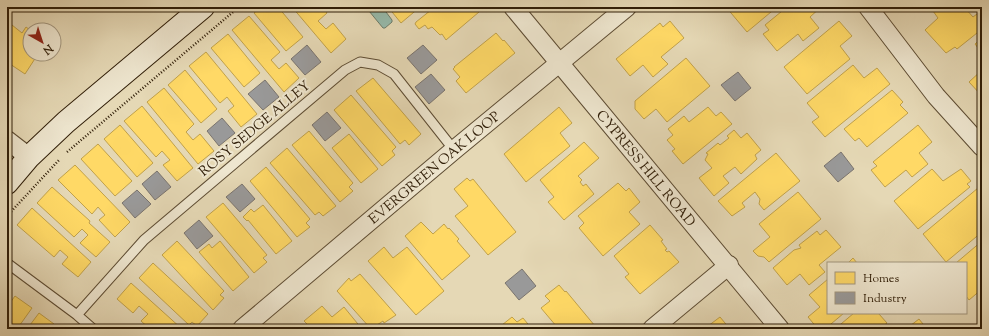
<svg xmlns="http://www.w3.org/2000/svg" width="989" height="336" font-family="'Sorts Mill Goudy',serif">
	<style>
		.water { fill: #96baab; stroke: #6d7c6a }
		.homes { fill: #ffd966; stroke: #c1a14a }
		.industry { fill: #999; stroke: #7a746e }
		.lines { fill: none; stroke-linecap: round; stroke-linejoin: round }
		.lane-casing { stroke: #5d4c33; stroke-width: 11 }
		.street-casing { stroke: #5d4c33; stroke-width: 20 }
		.secondary-casing { stroke: #301e08; stroke-width: 24 }
		.path { stroke: #301e08; stroke-width: 2.5; stroke-dasharray: 1 2; stroke-linecap: butt }
		.lane { stroke: #eee6cf; stroke-width: 9 }
		.street { stroke: #eee6cf; stroke-width: 18 }
		.secondary { stroke: #eee6cf; stroke-width: 22 }
		.labels { text-anchor: middle; stroke-width: 4; stroke-linejoin: round; paint-order: stroke }
		.street-label { font-size: 14px; fill: #301e08; stroke: #eee6cf }
	</style>
	<rect width="100%" height="100%" fill="#e5d8b5"/>
	<filter id="stains"><feTurbulence type="fractalNoise" baseFrequency=".005" numOctaves="4"/><feColorMatrix values="0 0 0 0 .2 0 0 0 0 .09 0 0 0 0 .02 0 0 0 .5 -.17"/></filter>
	<radialGradient id="worn" r=".72"><stop offset=".6" stop-color="#630" stop-opacity="0"/><stop offset="1" stop-color="#630" stop-opacity=".3"/></radialGradient>
	<path class="water" d="M370,7H384L383,8L392,20V22L385,28H383L369,11Z"/>
	<path class="homes" d="M261,7H278L303,37L286,51L254,13Z
		M292,7H323L327,13L318,21L326,29L333,23L346,39L331,53Z
		M388,7H420L401,23Z
		M431,7H475L479,12L446,40L442,34L440,35L432,27L428,29L425,25L419,29L415,24L416,22L431,10L429,8Z
		M562,7H570L565,11Z
		M726,7H777L747,32Z
		M787,7H821L810,17L819,28L803,41L798,34L777,51L763,34L769,30L765,25Z
		M938,7H961L963,9L965,8L973,17L977,14L980,18L982,17V29L957,49L955,47L946,53L925,30L938,18L933,11Z
		M249,16L280,52L271,60L279,69L286,63L299,78L284,92L232,30Z
		M7,21L22,33L26,27L30,30V54H38L25,74L7,62Z
		M670,21L684,38L661,57L668,64L653,77L643,65L630,76L616,59L660,23L663,27Z
		M839,21L852,36L840,46L850,59L807,94L784,67Z
		M496,33L503,41L504,40L515,53L466,93L456,81L460,77L453,69L455,67H454Z
		M228,34L260,73L244,87L211,48Z
		M982,38V53L975,44Z
		M206,52L257,114L241,127L228,111L234,106L227,97L220,103L189,66Z
		M686,58L710,86L667,122L656,109L644,119L635,109V101Z
		M853,65L864,78L877,68L890,84L825,137L812,122L819,117L807,103Z
		M185,70L217,109L201,123L168,85Z
		M982,70V96L969,82Z
		M373,78L421,134L409,145L405,140L400,144L356,91Z
		M164,88L194,124L186,132L193,140L200,134L214,151L198,164L147,102Z
		M892,90L903,102L900,105L908,113L867,147L859,138L855,141L844,129Z
		M351,95L396,147L392,151L395,155L382,166L334,110Z
		M142,106L193,168L177,181L163,165L170,160L162,151L156,157L124,121Z
		M559,107L572,123L560,133L570,146L526,182L504,154Z
		M708,107L716,116L721,112L732,124L683,164L672,151L675,149L667,140L673,135L668,129L684,116L689,122Z
		M120,125L153,163L137,177L104,139Z
		M918,125L932,142L919,153L928,164L912,177L906,170L885,187L871,170L877,166L873,162Z
		M734,130L741,138L747,133L761,150L755,155L757,159L741,174L735,167L723,176L729,183L714,196L699,178L712,168L705,160L708,154L706,153L718,143L720,145L729,138L727,136Z
		M309,131L353,183L349,187L353,191L340,202L292,145Z
		M349,134L378,169L361,183L332,148Z
		M584,142L599,158L578,176L582,180L580,182L583,186L586,184L594,194L564,220L548,202L554,197L540,180Z
		M98,144L132,181L115,196L81,159Z
		M287,148L336,206L323,216L319,212L315,215L270,163Z
		M776,153L800,181L764,210L759,204L760,199L755,192L742,203L745,207L732,216L718,201Z
		M75,165L130,222L115,237L99,220L105,215L98,207L92,214L58,180Z
		M266,167L310,219L306,223L310,227L297,237L250,181Z
		M932,169L943,181L961,169L971,181L967,184L970,187L918,229L894,201Z
		M467,178L470,181L473,179L516,232L488,255L455,216L468,206L454,189Z
		M618,183L626,191L629,188L640,202L629,212L640,224L603,256L579,228L584,223L578,216Z
		M52,187L90,221L89,223L110,242L96,257L80,243L88,235L82,229L74,237L37,203Z
		M978,188L982,193V210L979,213L982,216V232L946,262L923,234Z
		M798,192L821,219L769,262L764,257L758,256L753,251L770,237L759,224Z
		M223,203L267,255L263,258L267,262L254,273L206,217Z
		M263,205L292,241L276,254L248,220L247,221L243,217L251,209L254,212Z
		M32,208L91,262L78,277L62,264L68,257L60,250L54,257L17,225Z
		M421,222L433,234L444,224L448,229L449,228L459,239L457,241L470,256L442,280L405,236Z
		M650,225L663,240L661,241L667,249L665,250L667,252L669,251L679,262L640,294L625,277L629,274L614,256Z
		M826,230L841,247L819,265L825,272L809,285L800,274L787,285L773,268L794,250L801,248L799,245L817,231L820,235Z
		M177,241L224,291L220,295L224,298L213,310L162,255Z
		M220,241L249,277L233,291L199,252L209,244L212,248Z
		M982,241V289L969,300L966,296V263H956Z
		M384,247L393,258L407,247L444,291L416,315L368,261Z
		M853,258L857,263H848Z
		M153,263L208,314L197,326L192,322L189,325L139,278Z
		M360,274L396,315L384,323L383,321L371,329L337,291L349,278L351,281Z
		M828,279V313H844L825,329H818L808,317L820,307L809,295Z
		M131,283L182,329H150L141,321L148,314L139,306L133,313L117,299Z
		M559,285L565,292L566,291L595,326L592,329H554L557,327L541,308L550,301L545,296Z
		M15,296L32,308L17,329H7V307Z
		M322,306L332,317L344,307L362,329H312L304,321Z
		M39,313L54,324L51,329H27Z
		M854,313H880L879,314L887,323L879,329H835Z
		M512,317L517,322L523,318L532,329H497Z
		M720,317L730,329H704Z
		M919,319L927,329H906Z"/>
	<path class="industry" d="M307,45L321,62L305,75L291,59Z
		M423,45L437,60L421,74L407,58Z
		M738,72L751,88L735,101L721,85Z
		M431,74L445,90L429,104L415,87Z
		M265,80L279,97L263,110L248,94Z
		M327,112L341,128L325,141L312,125Z
		M222,118L235,133L219,146L207,131Z
		M841,152L854,169L838,182L824,166Z
		M157,171L171,187L155,200L142,184Z
		M242,184L255,199L240,212L226,197Z
		M137,190L151,204L135,218L122,203Z
		M199,220L213,236L197,249L184,233Z
		M522,269L536,286L519,300L505,283Z
		M415,325L418,329H410Z"/>
	<g class="lines">
		<defs>
			<path id="lane" d="M7,263L77,315L93,329
				M77,315L144,240L345,70L360,62L378,65L394,74L454,150"/>
			<g id="street">
				<path id="s1" d="M513,7L780,329"/>
				<path d="M868,7L936,96L982,147"/>
				<path d="M7,140L29,157"/>
				<path id="s2" d="M242,329L454,150L627,7"/>
				<path d="M652,329L729,265"/>
			</g>
			<path id="secondary" d="M7,183L29,157L66,122L203,7"/>
		</defs>
		<use href="#lane" class="lane-casing"/>
		<use href="#street" class="street-casing"/>
		<use href="#secondary" class="secondary-casing"/>
		<path class="path" d="M67,152L239,7
			M7,216L59,160"/>
		<use href="#lane" class="lane"/>
		<use href="#street" class="street"/>
		<use href="#secondary" class="secondary"/>
	</g>
	<g class="labels">
		<g class="street-label">
			<text transform="translate(254 128) rotate(-40)" y="5">ROSY SEDGE ALLEY</text>
			<text dy="5" stroke="none"><textPath href="#s2" startOffset="251">EVERGREEN OAK LOOP</textPath></text>
			<text dy="5" stroke="none"><textPath href="#s1" startOffset="209">CYPRESS HILL ROAD</textPath></text>
		</g>
	</g>
	<rect width="989" height="336" fill="none" stroke="#e5d8b5" stroke-width="24"/>
	<rect x="8" y="8" width="973" height="320" fill="none" stroke="#301e08" stroke-width="2"/>
	<rect x="12" y="12" width="965" height="312" fill="none" stroke="#301e08"/>
	<rect x="827" y="262" width="140" height="52" fill="#eee6cf" stroke="#a2967f"/>
	<rect x="835" y="272" width="20" height="12" fill="#ffd966" stroke="#a2967f"/>
	<text x="863" y="282" font-size="12" fill="#301e08">Homes</text>
	<rect x="835" y="292" width="20" height="12" fill="#999999" stroke="#a2967f"/>
	<text x="863" y="302" font-size="12" fill="#301e08">Industry</text>
	<g transform="translate(42 42) rotate(141)"><circle r="19" fill="#eee6cf" stroke="#a2967f"/>
	<path d="M0-3L7 15L0 10L-7 15Z" fill="#8f2418"/>
	<text y="-6" font-size="11" font-weight="bold" text-anchor="middle" fill="#301e08">N</text>
	</g>
	<rect width="100%" height="100%" filter="url(#stains)"/>
	<rect width="100%" height="100%" fill="url(#worn)"/>
</svg>
